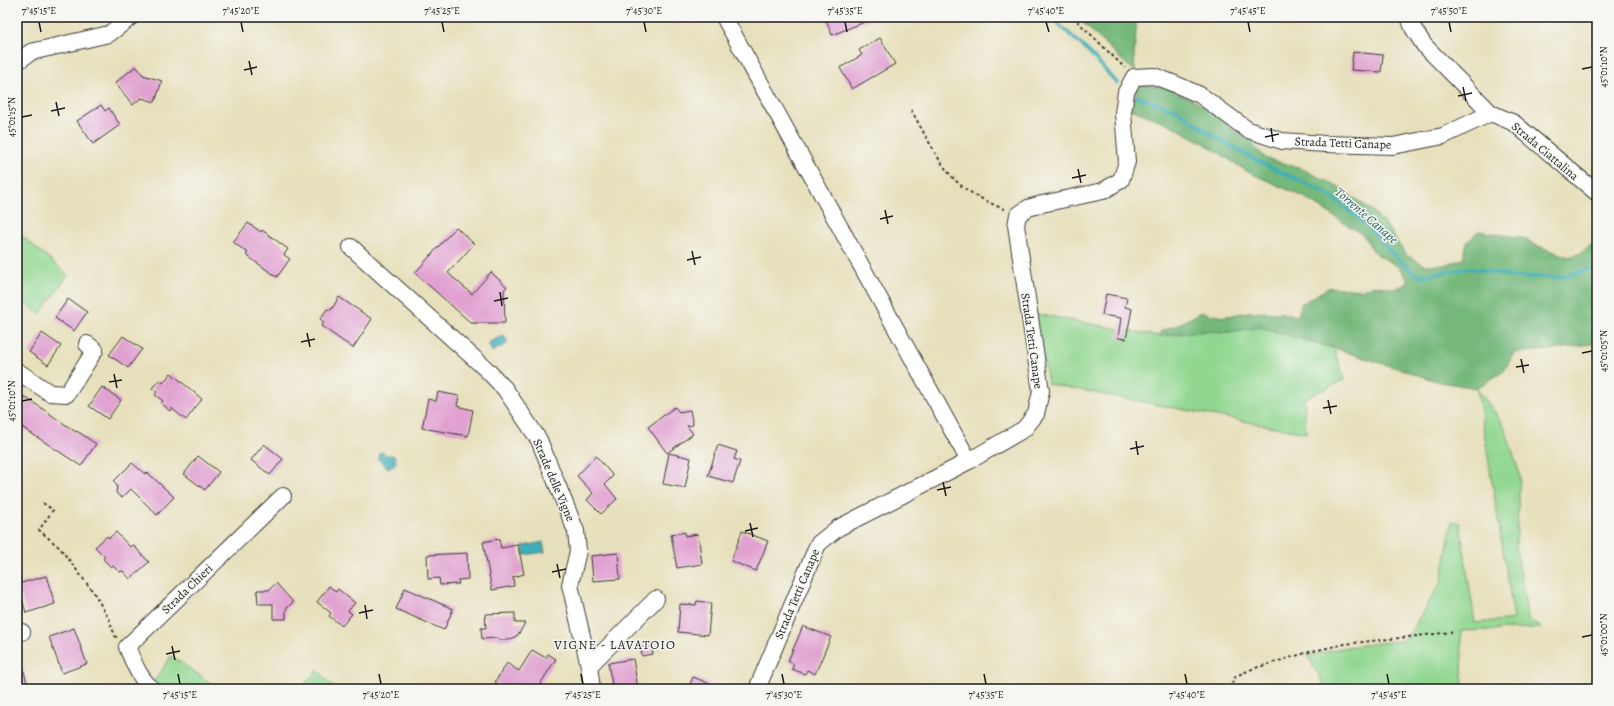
<svg xmlns="http://www.w3.org/2000/svg" width="1614" height="706" font-family="Alegreya,serif">
	<style>
		.green { fill: #91d790; stroke: #567a56 }
		.forest { fill: #74b87a; stroke: #486a4b }
		.water { fill: #3eaeb9; stroke: #2d656a }
		.lines { fill: none; stroke-linecap: round; stroke-linejoin: round }
		.stream { stroke: #3eaeb9; stroke-width: 3.5 }
		.building { fill: #e1a2d2 }
		.minor-casing { stroke: #3a3934; stroke-width: 18 }
		.path { stroke: #3a3934; stroke-width: 2; stroke-dasharray: 3 3; stroke-linecap: butt }
		.minor { stroke: #fff; stroke-width: 16 }
		.ticks { fill: none; stroke: #1c1c1c; stroke-width: 1.5 }
		.labels { text-anchor: middle; stroke-width: 3; stroke-linejoin: round; paint-order: stroke }
		.street-label { font-size: 12px; fill: #1c1c1c; stroke: #f6f6f2 }
		.water-label { font-size: 13px; font-style: italic; fill: #2b5e63; stroke: #f6f6f2 }
		.neighbourhood-label { font-size: 13px; letter-spacing: 1px; fill: #1c1c1c; stroke: #f6f6f2 }
		.neatline { fill: none; stroke: #1c1c1c; stroke-width: 1.5 }
		.ticks-label { font-size: 10px; text-anchor: middle; fill: #1c1c1c }
	</style>
	<rect width="100%" height="100%" fill="#f6f6f2"/>
	<filter id="ink" filterUnits="userSpaceOnUse"><feTurbulence type="fractalNoise" baseFrequency=".025" numOctaves="2"/><feDisplacementMap in="SourceGraphic" scale="8" xChannelSelector="R" yChannelSelector="G"/><feConvolveMatrix kernelMatrix="1 2 1 2 8 2 1 2 1" color-interpolation-filters="sRGB"/></filter>
	<filter id="wash" filterUnits="userSpaceOnUse"><feTurbulence type="fractalNoise" baseFrequency=".012" numOctaves="4" result="noise"/><feDisplacementMap in="SourceGraphic" scale="16" xChannelSelector="R" yChannelSelector="G"/><feGaussianBlur stdDeviation="0.9" result="paint"/><feColorMatrix in="noise" values="0 0 0 0 0 0 0 0 0 0 0 0 0 0 0 0 0 1.4 0 .05"/><feComposite in="paint" operator="in"/></filter>
	<g filter="url(#wash)">
		<rect width="100%" height="100%" fill="#e7e0bc"/>
		<path class="green" d="M17,232L68,275L40,314L17,297Z
			M1036,314L1158,336L1206,331L1228,332L1260,327L1334,348L1344,380L1304,399L1306,433L1048,384Z
			M1477,388L1504,425L1520,475L1516,547L1528,619L1541,628L1461,631L1463,689H1326L1308,656L1346,647L1404,640L1410,633L1441,582L1452,521L1460,523L1475,623L1514,619Z
			M171,656L220,689H161L153,683Z
			M318,670L335,689H300Z"/>
		<path class="forest" d="M1077,17H1137L1134,55L1135,71L1127,65Z
			M1138,84L1164,87L1192,99L1223,118L1234,131L1253,141L1254,147L1267,159L1298,167L1335,185L1373,211L1389,229L1406,255L1425,265H1445L1463,259L1467,243L1478,231L1523,238L1535,245L1569,257L1581,253L1597,240V343L1558,349L1514,353L1504,371L1477,388L1440,382L1334,348L1260,327L1228,332L1206,331L1158,336L1161,331L1175,326L1202,312L1223,317L1248,312L1282,313L1298,316L1301,304L1330,287L1361,290L1375,285L1395,289L1408,283L1406,276L1397,266L1375,253L1363,235L1306,198L1248,172L1204,143L1165,122L1131,109Z"/>
		<path class="water" d="M504,335L508,343L492,352L488,343Z
			M383,452L386,455H392L395,457L396,462L393,466L388,468L378,459L379,453Z
			M543,542L545,552L524,555L523,546Z"/>
		<g class="lines">
			<path class="stream" d="M1051,17L1089,52L1117,83
				M1135,96L1177,110L1209,133L1255,160L1327,193L1367,225L1392,253L1418,276L1470,268L1516,277H1563L1597,267"/>
		</g>
		<g id="blocks">
			<path class="building" d="M825,17H877L832,35Z
				M880,38L895,64L852,89L840,68L862,55L859,50Z
				M1353,52L1383,55L1381,72L1351,70Z
				M136,66L143,75L162,81L155,102L141,98L133,105L115,83Z
				M101,105L105,111L109,108L120,125L93,144L77,121Z
				M248,223L261,232L262,230L288,249L284,255L290,259L277,277L246,255L248,253L233,242Z
				M456,227L474,244L448,273L472,294L491,272L507,287L504,290L505,323H471L415,273Z
				M1106,294L1127,298L1125,307L1132,309L1126,339L1118,338L1121,318L1102,315Z
				M339,297L372,319L353,348L321,326L324,322L320,319L327,309L331,310Z
				M68,299L87,312L74,331L55,318Z
				M42,333L61,346L48,365L29,352Z
				M123,336L142,349L128,368L109,355Z
				M171,373L202,399L186,420L171,408L170,411L161,403L163,401L155,395L157,392L152,388L159,380L163,383Z
				M102,387L121,400L108,419L89,406Z
				M17,392L37,405L76,432L77,431L96,444L81,466L17,424Z
				M438,392L459,396L457,406L473,410L468,436L422,428L428,399L436,401Z
				M675,407L679,412L690,410L693,425L687,426L693,434L667,453L648,427Z
				M264,444L283,459L270,475L251,460Z
				M718,445L737,451L734,459L740,461L733,483L708,476Z
				M669,453L691,458L685,488L663,484Z
				M198,456L219,472L205,490L184,474Z
				M596,456L613,476L605,484L617,499L601,514L587,500L593,493L577,476Z
				M132,463L145,474L147,472L174,497L157,515L131,489L122,498L116,493L117,486L114,481Z
				M742,531L768,541L756,571L731,561Z
				M116,532L130,547L133,545L149,562L130,579L123,571L119,572L113,566L111,567L103,559L105,557L95,547L107,536L109,538Z
				M685,532V536L698,534L702,564L677,568L671,535Z
				M499,539L501,548L518,545L524,574L513,577L514,586L492,590L483,542Z
				M467,553L468,579L458,580L459,584L440,585L439,578L428,579L427,555Z
				M618,553L620,579L593,581L591,556Z
				M46,576L55,604L26,613L18,584Z
				M276,583L293,602L286,609V619H273V604H258L257,590H269Z
				M329,586L336,592L338,589L355,603L348,611L352,614L342,626L329,616L331,613L317,602Z
				M405,588L453,609L444,630L396,609Z
				M697,601L711,603L708,635L678,632L680,604L696,605Z
				M515,613V623H525L518,635L509,640H498L497,638L482,639L481,628H486L485,614Z
				M803,626L831,637L815,674L807,670L805,674L792,669L794,664L788,661Z
				M74,628L87,664L62,673L49,637Z
				M651,642L653,654L642,656L640,644Z
				M532,650L546,658L548,654L556,659L537,689H507L495,682L507,663L519,671Z
				M17,656H20L28,687L20,689H17Z
				M633,659L638,689H613L608,663Z
				M693,677L722,689H688Z"/>
		</g>
	</g>
	<g filter="url(#ink)">
		<use href="#blocks" fill-opacity="0" stroke="#3a3934" stroke-width="1"/>
		<g class="lines">
			<defs>
				<path id="minor" d="M724,17L969,461
					M1409,17L1413,28L1424,45L1491,113L1514,123L1597,193
					M17,62L31,52L109,34L131,17
					M351,247L486,369L505,389L539,440L576,531L578,551L570,585L589,666L592,689
					M17,371L50,393L67,394L95,350L87,344
					M17,634L22,632
					M589,666L656,599
					M152,689C139,678 134,663 127,647L283,496
					M757,689L818,544L838,528L969,461L1024,429L1036,414L1041,391L1016,225L1018,215L1028,208L1042,204L1103,191L1121,180L1127,162L1123,113L1126,92L1134,77L1154,76L1175,84L1200,95L1248,130L1282,141L1325,144L1393,146L1443,136L1491,113"/>
			</defs>
			<use href="#minor" class="minor-casing"/>
			<path class="path" d="M1073,17L1125,68
				M911,110C923,130 939,164 955,180C969,194 988,202 1006,210
				M43,503L53,510L39,530L60,548L94,593L109,619L115,636L118,638
				M1230,689V686L1236,676L1252,669L1309,652L1345,644L1452,632"/>
			<use href="#minor" class="minor"/>
		</g>
	</g>
	<path class="ticks" d="M39,22L41,32M241,22L243,32M442,22L444,32M644,22L646,32M845,22L847,32M1046,22L1049,32M1248,22L1250,32M1449,22L1451,32M249,61L252,75M1582,69L1592,67M244,70L257,67M1463,87L1466,101M1458,96L1472,93M56,102L59,116M51,111L65,108M22,117L32,115M1271,128L1273,142M1265,137L1279,134M1078,169L1081,183M1072,178L1086,175M885,210L888,224M880,219L893,216M692,251L695,265M687,260L701,257M500,292L502,306M494,301L508,298M307,333L310,347M301,342L315,339M1582,353L1592,351M1521,359L1524,373M1516,367L1529,365M114,374L117,388M109,382L122,380M1328,400L1331,414M22,401L32,399M1323,408L1337,406M1136,441L1138,455M1130,449L1144,446M943,482L946,496M937,490L951,487M750,523L753,537M745,531L758,528M557,564L560,578M552,572L566,569M365,605L367,619M359,613L373,610M1582,637L1592,635M172,646L175,660M166,654L180,651M178,674L180,684M379,674L381,684M581,674L583,684M782,674L784,684M984,674L986,684M1185,674L1187,684M1387,674L1389,684"/>
	<g class="labels">
		<g class="street-label">
			<text transform="translate(1343 143) rotate(2)" y="4">Strada Tetti Canape</text>
			<text transform="translate(1545 151) rotate(40)" y="4">Strada Ciattalina</text>
			<text transform="translate(1032 341) rotate(82)" y="4">Strada Tetti Canape</text>
			<text transform="translate(554 480) rotate(67)" y="4">Strade delle Vigne</text>
			<text transform="translate(187 589) rotate(-44)" y="4">Strada Chieri</text>
			<text transform="translate(797 594) rotate(-67)" y="4">Strada Tetti Canape</text>
		</g>
		<g class="water-label">
			<text transform="translate(1367 215) rotate(41)" y="5">Torrente Canape</text>
		</g>
		<g class="neighbourhood-label">
			<text x="615" y="649">VIGNE - LAVATOIO</text>
		</g>
	</g>
	<rect width="1614" height="706" fill="none" stroke="#f6f6f2" stroke-width="44"/>
	<rect x="22" y="22" width="1570" height="662" class="neatline"/>
	<g class="ticks-label">
		<text x="39" y="14">7°45'15"E</text>
		<text x="241" y="14">7°45'20"E</text>
		<text x="442" y="14">7°45'25"E</text>
		<text x="644" y="14">7°45'30"E</text>
		<text x="845" y="14">7°45'35"E</text>
		<text x="1046" y="14">7°45'40"E</text>
		<text x="1248" y="14">7°45'45"E</text>
		<text x="1449" y="14">7°45'50"E</text>
		<text transform="translate(1603 67) rotate(-90)" y="4">45°01'10"N</text>
		<text transform="translate(11 117) rotate(-90)" y="4">45°01'15"N</text>
		<text transform="translate(1603 351) rotate(-90)" y="4">45°01'05"N</text>
		<text transform="translate(11 401) rotate(-90)" y="4">45°01'10"N</text>
		<text transform="translate(1603 635) rotate(-90)" y="4">45°01'00"N</text>
		<text x="180" y="698">7°45'15"E</text>
		<text x="381" y="698">7°45'20"E</text>
		<text x="583" y="698">7°45'25"E</text>
		<text x="784" y="698">7°45'30"E</text>
		<text x="986" y="698">7°45'35"E</text>
		<text x="1187" y="698">7°45'40"E</text>
		<text x="1389" y="698">7°45'45"E</text>
	</g>
</svg>
